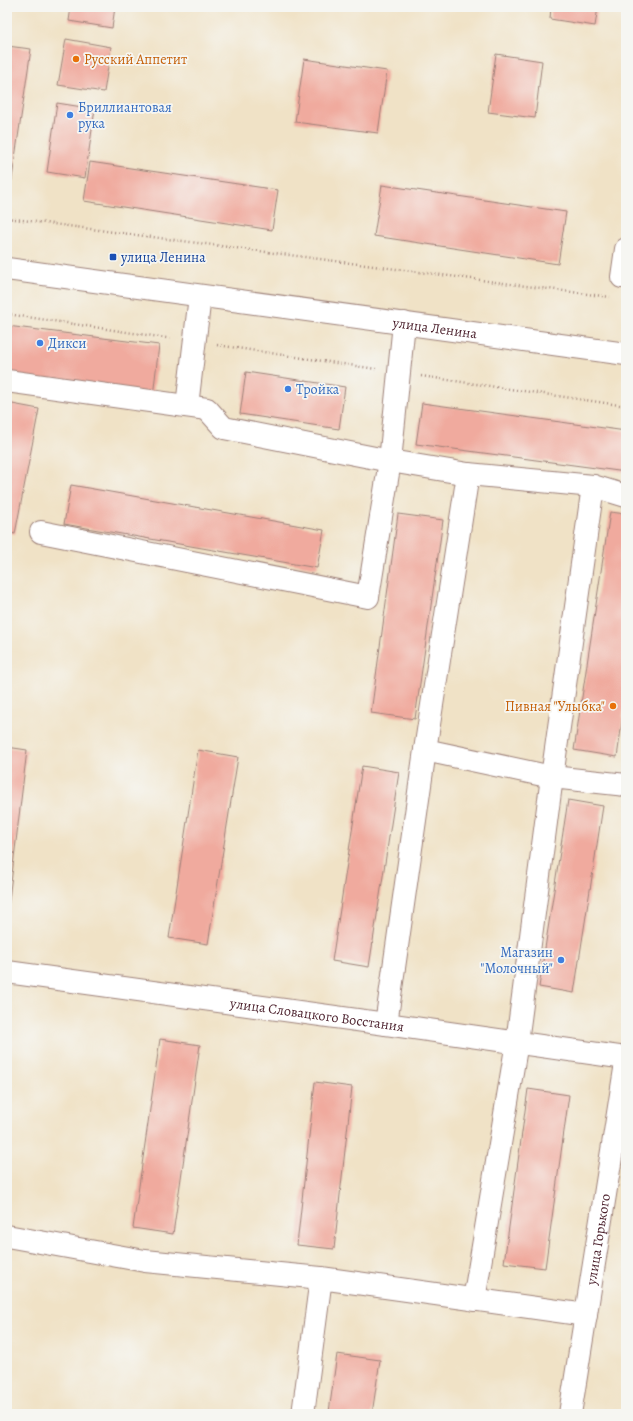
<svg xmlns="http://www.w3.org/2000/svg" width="633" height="1421" font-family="Alegreya,serif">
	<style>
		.building { fill: #f0aa9e }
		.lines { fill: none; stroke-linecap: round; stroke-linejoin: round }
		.minor-casing { stroke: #9d8078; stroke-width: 24 }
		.major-casing { stroke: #9d8078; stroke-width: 24 }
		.path { stroke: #9d8078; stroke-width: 2.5; stroke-dasharray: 1 3; stroke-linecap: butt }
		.minor { stroke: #fff; stroke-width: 22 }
		.major { stroke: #fff; stroke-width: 22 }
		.food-dot { fill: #e8710a; stroke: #f6f6f2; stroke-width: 1.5 }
		.shop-dot { fill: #3f7fe0; stroke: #f6f6f2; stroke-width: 1.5 }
		.transit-dot { fill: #1a4fb4; stroke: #f6f6f2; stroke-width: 1.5 }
		.labels { text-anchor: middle; stroke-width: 3.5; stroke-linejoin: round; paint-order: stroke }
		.food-label { font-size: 14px; fill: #c56008; stroke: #f6f6f2; text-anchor: start }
		.shop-label { font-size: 14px; fill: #366cbe; stroke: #f6f6f2; text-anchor: start }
		.transit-label { font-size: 14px; fill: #164399; stroke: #f6f6f2; text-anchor: start }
		.street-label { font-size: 14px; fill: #4a1f2b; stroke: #f6f6f2 }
	</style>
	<rect width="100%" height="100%" fill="#f6f6f2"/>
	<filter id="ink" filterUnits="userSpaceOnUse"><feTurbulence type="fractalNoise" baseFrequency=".025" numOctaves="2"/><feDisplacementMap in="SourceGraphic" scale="8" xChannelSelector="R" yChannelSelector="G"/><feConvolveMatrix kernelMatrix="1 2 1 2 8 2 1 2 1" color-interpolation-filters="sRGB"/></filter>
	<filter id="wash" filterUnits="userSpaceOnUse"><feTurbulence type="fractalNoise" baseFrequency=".012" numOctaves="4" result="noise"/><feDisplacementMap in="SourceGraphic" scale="16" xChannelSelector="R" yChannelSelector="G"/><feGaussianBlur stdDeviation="0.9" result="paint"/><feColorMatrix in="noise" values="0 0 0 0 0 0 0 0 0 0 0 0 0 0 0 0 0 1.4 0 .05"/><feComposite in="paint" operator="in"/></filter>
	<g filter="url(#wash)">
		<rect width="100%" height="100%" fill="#f0e2c6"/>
		<g id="blocks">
			<path class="building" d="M71,7H115L112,28L69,21Z
				M551,7H598L595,26L550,19Z
				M66,39L111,47L104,92L58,85Z
				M7,46L31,49L11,185L7,184Z
				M496,54L542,61L535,118L488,112Z
				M304,59L387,71L378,133L295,122Z
				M57,103L95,109L85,178L47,172Z
				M90,162L278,190L272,230L84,201Z
				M382,185L566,212L558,264L374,236Z
				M7,326L159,345L153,396L7,378Z
				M246,372L345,387L339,429L240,414Z
				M7,403L39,409L15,534L7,532Z
				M422,403L626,431V472L416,444Z
				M71,485L324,530L317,568L64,524Z
				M610,512L626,514V695L617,757L574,750Z
				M398,514L443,520L415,719L371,713Z
				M7,747L27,750L8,908H7Z
				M198,750L238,757L208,944L169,938Z
				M362,766L399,772L369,967L332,961Z
				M568,800L603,806L574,993L539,987Z
				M160,1039L200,1045L173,1234L133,1228Z
				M315,1082L352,1087L334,1249L297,1245Z
				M528,1089L569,1095L545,1268L504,1263Z
				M337,1354L380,1360L372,1414H341L329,1412Z"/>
		</g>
	</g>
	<g filter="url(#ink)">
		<use href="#blocks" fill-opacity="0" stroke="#9d8078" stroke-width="1"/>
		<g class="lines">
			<defs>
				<g id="minor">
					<path d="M622,277L626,249"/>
					<path d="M7,381L207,409L224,428L390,461L468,474L593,486L626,496"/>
					<path d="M187,406L200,296"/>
					<path d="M41,532L368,597L390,461L404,323"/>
					<path d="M425,750L468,474"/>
					<path id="s1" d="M7,972L386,1024L626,1058"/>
					<path d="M386,1024L425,750L552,777L593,486"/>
					<path d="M7,1236L145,1261L321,1278"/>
					<path d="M474,1300L517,1042L552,777L626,785"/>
					<path d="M303,1414L321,1278L586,1315"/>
					<path id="s2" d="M570,1414L626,1063"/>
				</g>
				<g id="major">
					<path id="s3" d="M7,269L626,354"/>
				</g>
			</defs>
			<use href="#minor" class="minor-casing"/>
			<use href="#major" class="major-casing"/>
			<path class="path" d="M7,218L610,297
				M7,314L173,339
				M217,345L376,369
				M421,376L626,406"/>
			<use href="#minor" class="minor"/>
			<use href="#major" class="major"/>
		</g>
	</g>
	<g class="food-dot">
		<circle cx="76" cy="59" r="4"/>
		<circle cx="613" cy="706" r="4"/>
	</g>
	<g class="shop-dot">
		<circle cx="70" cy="115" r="4"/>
		<circle cx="40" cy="343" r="4"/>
		<circle cx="288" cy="389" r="4"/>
		<circle cx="561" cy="960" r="4"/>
	</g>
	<rect class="transit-dot" x="109" y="253" width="8" height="8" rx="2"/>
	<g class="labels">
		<g class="food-label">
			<text x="84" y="64">Русский Аппетит</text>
			<text x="605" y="711" text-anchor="end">Пивная "Улыбка"</text>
		</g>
		<g class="shop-label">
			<text x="78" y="112">Бриллиантовая<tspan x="78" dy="16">рука</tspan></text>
			<text x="48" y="348">Дикси</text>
			<text x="296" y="394">Тройка</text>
			<text x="553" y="957" text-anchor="end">Магазин<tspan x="553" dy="16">"Молочный"</tspan></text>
		</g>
		<g class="transit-label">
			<text x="121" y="262">улица Ленина</text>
		</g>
		<g class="street-label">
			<text dy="5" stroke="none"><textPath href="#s3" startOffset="432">улица Ленина</textPath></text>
			<text dy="5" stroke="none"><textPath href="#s1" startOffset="313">улица Словацкого Восстания</textPath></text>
			<text dy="5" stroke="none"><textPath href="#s2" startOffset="177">улица Горького</textPath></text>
		</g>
	</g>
	<rect width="633" height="1421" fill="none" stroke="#f6f6f2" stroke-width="24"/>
</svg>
